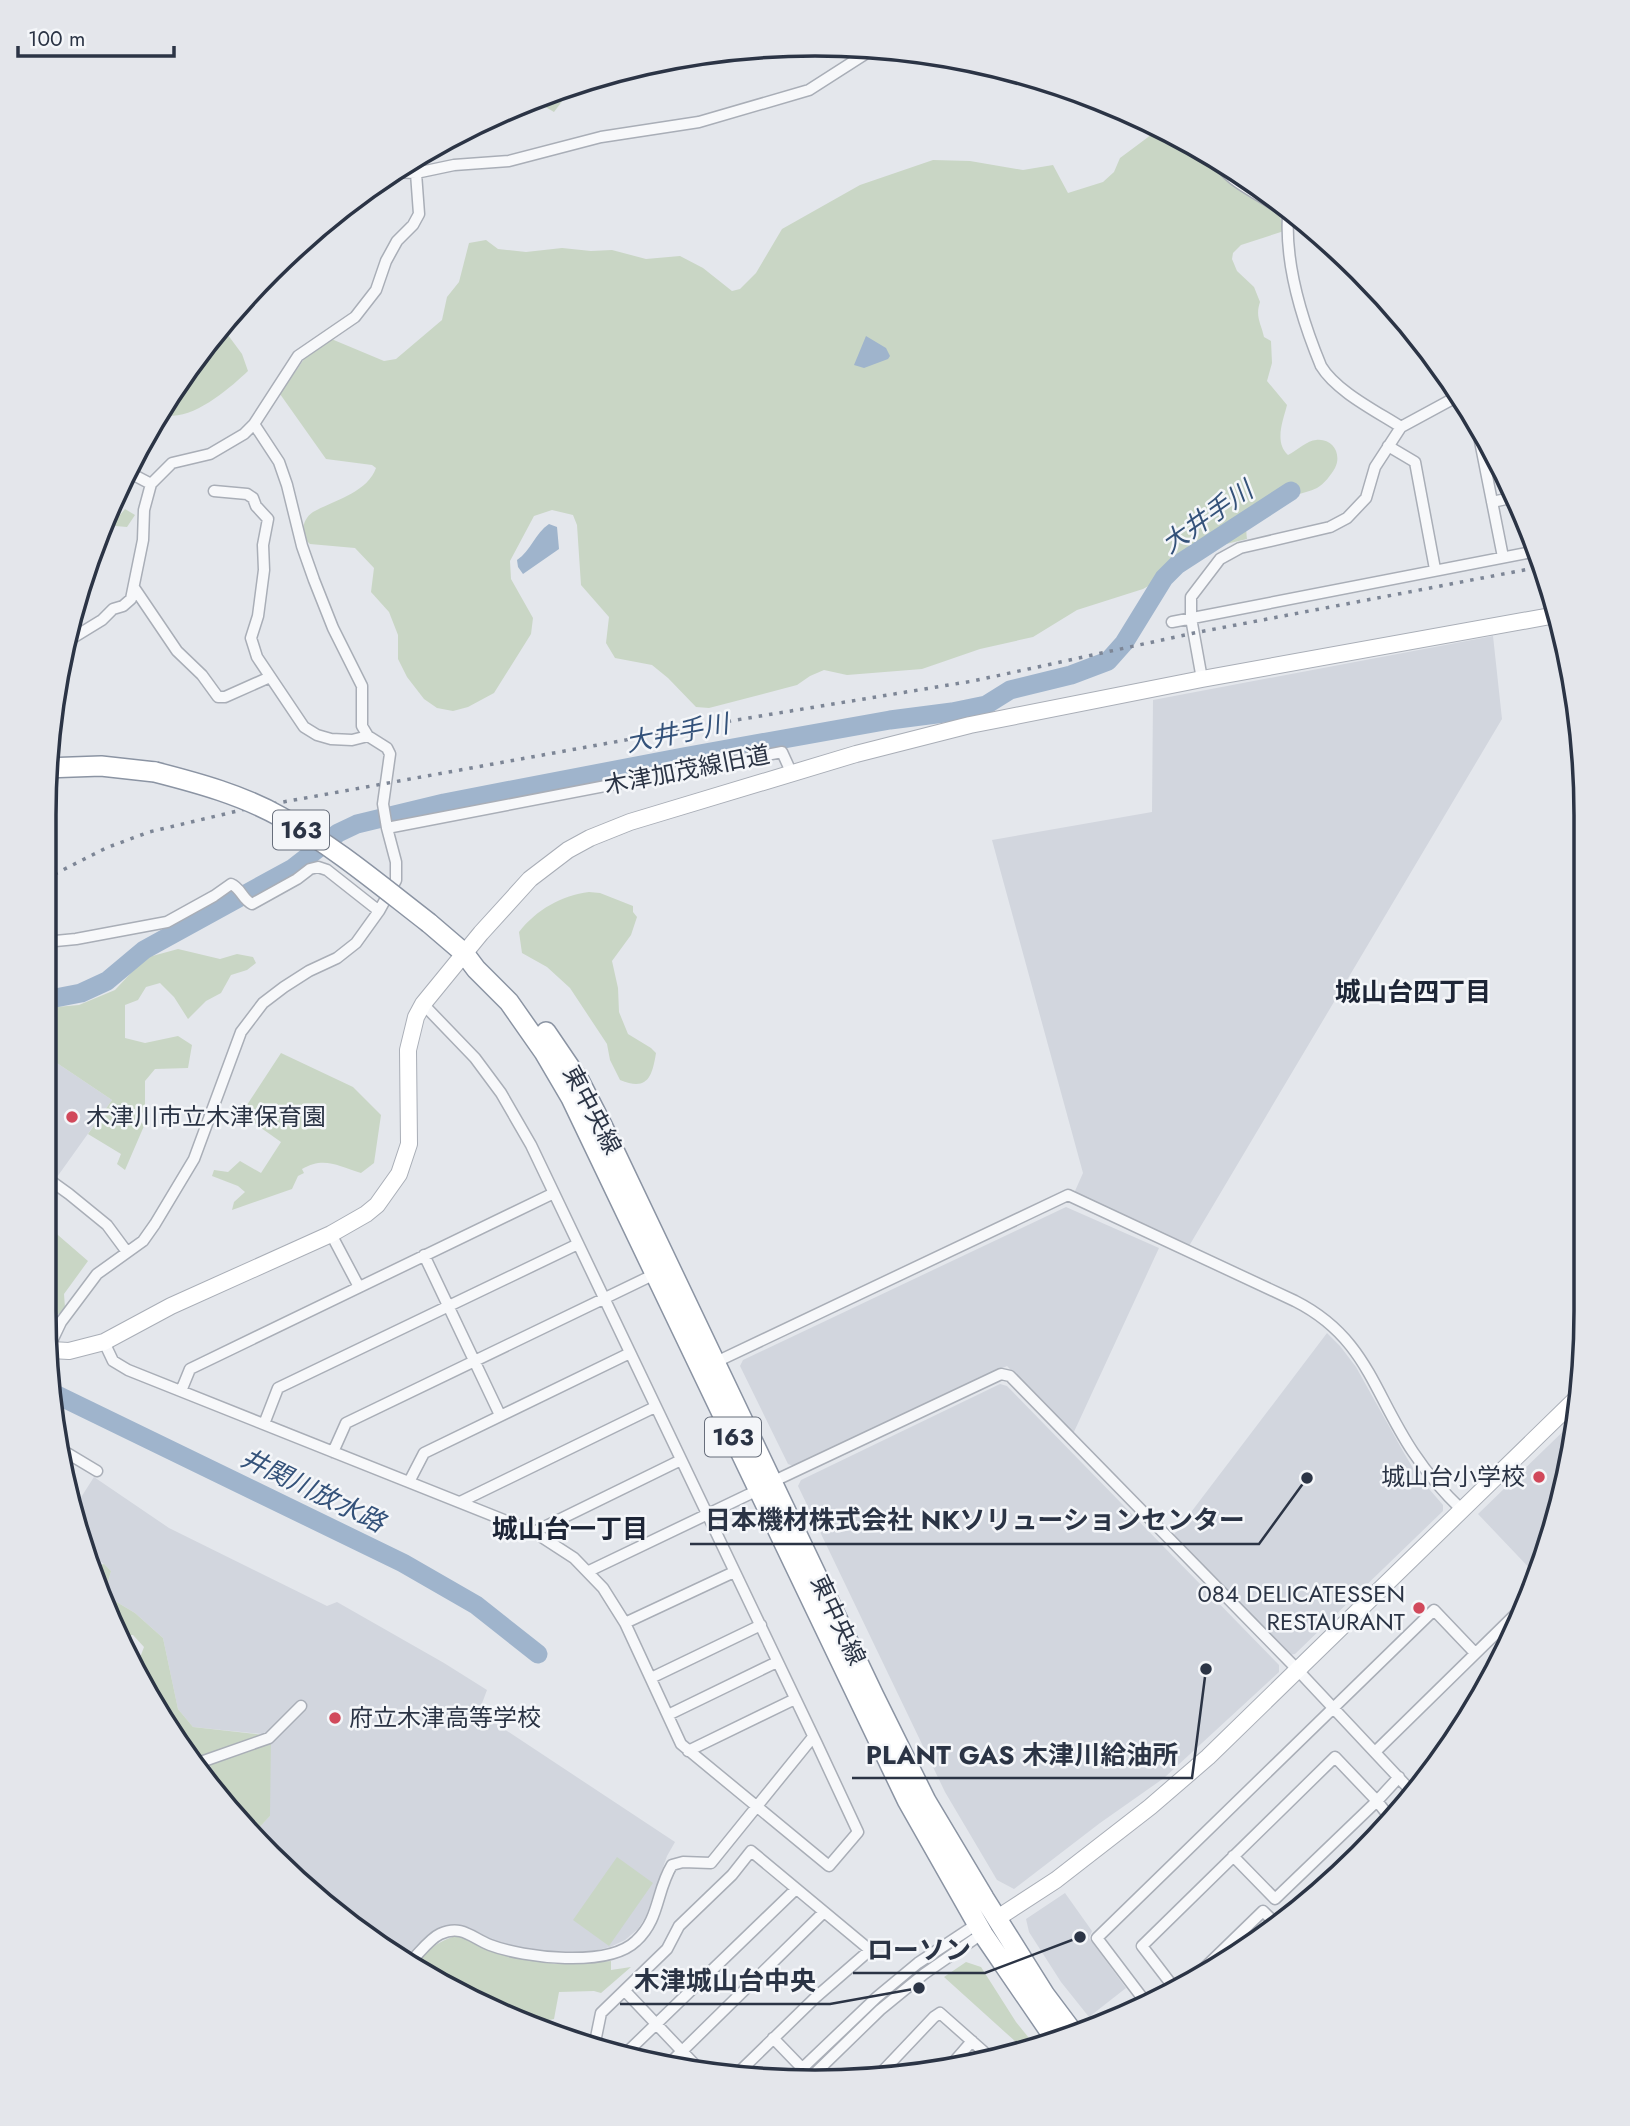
<svg xmlns="http://www.w3.org/2000/svg" width="1630" height="2126" font-family="Jost,'Noto Sans JP',sans-serif">
	<style>
		.built { fill: #d2d6de }
		.green { fill: #c9d6c5 }
		.water { fill: #9fb4cc }
		.lines { fill: none; stroke-linecap: round; stroke-linejoin: round }
		.river { stroke: #9fb4cc; stroke-width: 19 }
		.street-casing { stroke: #a9aeb7; stroke-width: 13 }
		.secondary-casing { stroke: #a9aeb7; stroke-width: 18 }
		.highway-casing { stroke: #8b94a3; stroke-width: 22 }
		.street { stroke: #f7f8fa; stroke-width: 10 }
		.secondary { stroke: #fff; stroke-width: 16 }
		.highway { stroke: #fff; stroke-width: 19 }
		.rail { stroke: #7d8696; stroke-width: 3.5; stroke-dasharray: 3.5 7; stroke-linecap: butt }
		.highway-bridge-casing { stroke: #8b94a3; stroke-width: 22; stroke-linecap: butt }
		.highway-bridge { stroke: #fff; stroke-width: 19 }
		.poi-dot { fill: #d1495b; stroke: #f4f6f9; stroke-width: 2.5 }
		.labels { text-anchor: middle; stroke-width: 5; stroke-linejoin: round; paint-order: stroke }
		.shield { fill: #f4f6f9; stroke: #676e7b; stroke-width: 2 }
		.shield-label { font-size: 23px; font-weight: bold; fill: #2b3445 }
		.street-label { font-size: 24px; fill: #2b3445; stroke: #f4f6f9 }
		.poi-label { font-size: 24px; fill: #2b3445; stroke: #f4f6f9; text-anchor: start }
		.water-label { font-size: 26px; font-style: italic; fill: #34527a; stroke: #f4f6f9 }
		.neighbourhood-label { font-size: 26px; font-weight: bold; fill: #1d2536; stroke: #f4f6f9 }
		.rim { fill: none; stroke: #2b3445; stroke-width: 3.5 }
		.leader { fill: none; stroke: #2b3445; stroke-width: 2.5 }
		.callout-dot { fill: #2b3445; stroke: #f4f6f9; stroke-width: 2.5 }
		.callout-label { font-size: 26px; text-anchor: middle; font-weight: bold; fill: #2b3445; stroke: #f4f6f9; stroke-width: 5; stroke-linejoin: round; paint-order: stroke }
	</style>
	<rect width="100%" height="100%" fill="#e4e7ec"/>
	<path class="built" d="M1493,636L1502,719L1189,1246L1076,1195L1075,1191L1083,1173L992,840L1152,812L1153,700Z
		M45,1055L112,1100L57,1177L44,1169Z
		M1066,1207L1159,1248L1073,1434L1007,1366L796,1467L788,1464L740,1366L743,1360Z
		M1327,1333L1340,1346L1356,1367L1404,1453L1417,1475L1443,1505V1511L1295,1654L1289,1655L1173,1536Z
		M1000,1384L1007,1386L1279,1665V1672L1164,1778L1100,1823L1014,1889L997,1880L945,1792L798,1486L801,1480Z
		M1579,1416L1536,1575L1478,1514Z
		M94,1477L169,1528L327,1606L337,1602L444,1663L487,1690L478,1714L492,1721L675,1842L667,1856L646,1916L638,1929L625,1940L610,1947L581,1954L510,1947L494,1941L469,1927H443L424,1939L403,1959L270,1857L253,1834L270,1816L262,1734L193,1727L178,1709L163,1638L135,1613L115,1601L107,1586L111,1571L91,1552L80,1536L71,1513Z
		M1065,1893L1092,1931L1089,1938L1126,1988L1089,2017L1061,1982L1029,1932L1026,1919Z"/>
	<path class="green" d="M565,89L566,96L554,112L532,99Z
		M1159,129L1204,153L1229,183L1274,210L1280,217L1284,231L1241,245L1233,253L1232,259L1237,271L1254,287L1260,302C1255,317 1261,323 1264,337L1271,341L1272,363L1267,381L1287,405C1283,421 1274,442 1288,455C1296,451 1308,440 1316,440C1333,438 1342,454 1335,468C1331,475 1324,484 1317,488C1290,501 1240,495 1247,539L1222,545L1143,589L1077,610L1033,637L980,649L922,669L847,675L824,670L810,676L797,685L709,708L696,707L668,678L652,665L615,658L606,643L609,617L581,585L577,525L573,515L552,510L534,516L510,561L511,579L533,618L531,634L494,693L468,707L453,711L437,708L424,699L407,677L398,659V635L389,612L371,592L374,568L355,548L310,544C299,536 302,519 313,512C333,501 368,492 376,468L372,465L326,459L280,394L304,359L329,338L384,361L396,359L442,320L447,297L459,282L469,243L486,240L498,249L507,250L526,252L562,248L591,251L612,250L646,259L680,256L703,268L732,291L740,289L756,273L782,229L860,185L933,160L970,161L1023,170L1053,165L1068,193L1103,182L1114,172L1120,158Z
		M223,324L225,331L242,354L248,371C230,388 187,426 161,413L203,346Z
		M125,509L135,515L127,527L104,525L109,513L120,515Z
		M589,892L600,893L633,906V912L637,917L631,935L612,961L618,988L619,1012L628,1034L651,1048L656,1053C652,1078 647,1091 620,1080L610,1060L607,1044L570,988L547,967L522,953L519,932C536,910 562,895 589,892Z
		M178,949L220,959L237,954L253,957L256,963L247,970L231,975L221,993L206,1001L188,1019L174,997L160,983L146,987L138,1000L125,1005V1038L145,1043L178,1036L192,1045L188,1068L155,1069L145,1081V1111L137,1116L144,1126L125,1170L117,1164L121,1154L88,1134L112,1100L45,1055V1008L79,1005L115,990L145,958Z
		M281,1053L353,1087L381,1115L374,1163L361,1173C338,1166 324,1156 302,1169L304,1173L298,1176L292,1189L232,1210L234,1202L245,1192L238,1186L212,1176L214,1170L228,1172L240,1161L261,1173L281,1142L241,1114Z
		M44,1223L88,1261L64,1294L65,1308L60,1314L44,1313Z
		M104,1564L111,1571L107,1586L115,1601L135,1613L163,1638L178,1709L193,1727L264,1735L197,1762L147,1697L133,1662L141,1655L144,1647L133,1635H122L93,1567Z
		M271,1739L270,1816L253,1834L219,1790L217,1776L208,1763Z
		M617,1857L653,1883L609,1946L573,1920Z
		M459,1935L495,1952L555,1964L611,1961V1970L631,1967L601,1993L594,1991L559,1992L554,2019L535,2023L430,1979L421,1972L423,1968L419,1963L418,1958C431,1947 443,1939 459,1935Z
		M966,1962L981,1967L1016,2022L1037,2048L1027,2052L944,1977Z"/>
	<path class="water" d="M866,336L886,348L890,356L888,359L864,368L854,365Z
		M549,524L557,527L559,549L523,574L518,567L517,560C531,551 535,533 549,524Z"/>
	<g class="lines">
		<path class="river" d="M45,1000L81,993L107,981L144,950L293,868L338,833L357,824L444,803L683,757L890,720L952,712L986,705L1010,690L1071,675L1108,661L1124,643L1164,578L1177,565L1291,491
			M55,1394L403,1563L476,1605L538,1654"/>
		<defs>
			<path id="street" d="M1212,157C1234,184 1245,186 1273,204C1289,214 1303,227 1320,236
				M390,172L416,173L454,165L509,161L601,137L699,122L809,90L873,49
				M1288,216C1285,266 1302,320 1321,366C1336,391 1376,411 1401,427
				M1478,431L1503,557
				M1388,446L1415,462L1435,569
				M124,472L130,473L151,484
				M214,491L247,494L253,498L256,506L268,519L263,545L264,570L258,616L251,638L257,657L304,727L317,735L331,739L352,740L368,736
				M1492,502L1511,498
				M135,589L177,651L202,675L218,697H225L270,677
				M1172,622L1537,551
				M66,642L102,620L113,609L123,606L131,599L143,540L144,510L151,484L172,463L210,454L244,434L254,424L298,356L355,317L376,290L386,261L397,241L413,225L419,214L416,173
				M1202,679L1191,618V597L1220,559L1240,548L1330,527L1347,518L1366,498L1375,467L1401,427L1460,395
				M387,828L782,752L792,774
				M45,942L76,939L167,922L214,896L231,884C241,888 242,899 252,904L297,879L310,869L318,867L327,870L379,911
				M44,1176L69,1194L107,1225L127,1252
				M331,1234L359,1287
				M424,1255L500,1415
				M104,1342L113,1361L128,1370L534,1532L574,1558L603,1588L625,1623L681,1744L829,1866L858,1832L817,1744L531,1145L501,1093L475,1058L423,1004
				M50,1354L51,1343L61,1322L97,1274L143,1241L155,1224L194,1159L241,1032L263,1003L284,987L309,971L337,958L356,943L379,911L396,880V862L387,828L383,804L390,754L387,748L368,736L362,726V686L333,628L314,580L302,546L287,485L279,462L254,424
				M716,1362L1068,1195L1295,1301C1366,1337 1373,1392 1413,1452C1427,1473 1444,1493 1462,1510
				M181,1391L190,1369L554,1193
				M264,1424L278,1388L578,1244
				M62,1450L97,1471
				M333,1452L346,1423L655,1274
				M409,1482L424,1453L630,1353
				M772,1482L1001,1374L1010,1376L1292,1664L1413,1793
				M460,1502L655,1407
				M534,1532L681,1460
				M589,1571L758,1490
				M625,1623L734,1572
				M651,1678L761,1625
				M668,1715L777,1662
				M688,1751L795,1699
				M1376,1751L1529,1601
				M198,1763L269,1738L301,1706
				M1233,1856L1275,1899L1377,1801L1391,1819
				M409,1963C418,1955 429,1939 440,1934C462,1924 472,1938 490,1945C524,1958 608,1968 636,1941C660,1919 656,1891 672,1865L683,1862L711,1863L813,1737
				M1192,1980L1263,1911L1277,1925
				M1175,1989L1142,1946L1335,1757L1377,1801L1399,1777
				M625,1991L697,2067
				M1147,2004L1097,1938L1434,1610L1475,1653
				M773,2038L802,2068
				M594,2047L601,2013L667,1949L679,1926L732,1875L751,1851L870,1950L816,1997L739,2072
				M622,2057L796,1889
				M670,2063L824,1912
				M952,2064L972,2041
				M880,2074L934,2017L940,2013L992,2059
				M791,2079L877,1997L918,1963L980,1922
				M807,2081L880,2010L924,1974L986,1931"/>
			<path id="secondary" d="M51,1350L69,1351L104,1342L171,1306L331,1234L366,1214L377,1205L399,1174L409,1144L408,1050L416,1017L423,1004L481,933L530,879L568,850L590,838L630,822L856,754L970,725L1202,679L1556,615
				M996,1919L1056,1880L1150,1807L1208,1757L1580,1395"/>
			<path id="highway" d="M45,768L101,766L155,772
				M429,923L464,953L476,969L509,1002L544,1052L571,1098L907,1800L983,1934L1057,2042
				M546,1032L580,1082L602,1125L874,1696L926,1801L984,1898L1045,1995L1075,2035"/>
		</defs>
		<use href="#street" class="street-casing"/>
		<use href="#secondary" class="secondary-casing"/>
		<use href="#highway" class="highway-casing"/>
		<use href="#street" class="street"/>
		<use href="#secondary" class="secondary"/>
		<use href="#highway" class="highway"/>
		<path class="rail" d="M45,879L106,848L149,832L250,808L736,720L973,681L1194,633L1545,566"/>
		<defs>
			<path id="highway-bridge" d="M155,772C198,783 242,795 281,817C334,846 381,886 429,923"/>
		</defs>
		<use href="#highway-bridge" class="highway-bridge-casing"/>
		<use href="#highway-bridge" class="highway-bridge"/>
	</g>
	<g class="poi-dot">
		<circle cx="72" cy="1117" r="7"/>
		<circle cx="1539" cy="1477" r="7"/>
		<circle cx="1419" cy="1608" r="7"/>
		<circle cx="335" cy="1718" r="7"/>
	</g>
	<g class="labels">
		<g class="shield">
			<rect x="273" y="810.5" width="56" height="39" rx="5"/>
			<rect x="705" y="1417.5" width="56" height="39" rx="5"/>
		</g>
		<g class="shield-label">
			<text x="301" y="838">163</text>
			<text x="733" y="1445">163</text>
		</g>
		<g class="street-label">
			<text transform="translate(687 770) rotate(-11)" y="8">木津加茂線旧道</text>
			<text transform="translate(592 1110) rotate(62)" y="8">東中央線</text>
			<text transform="translate(838 1620) rotate(65)" y="8">東中央線</text>
		</g>
		<g class="poi-label">
			<text x="86" y="1125">木津川市立木津保育園</text>
			<text x="1525" y="1485" text-anchor="end">城山台小学校</text>
			<text x="1405" y="1602" text-anchor="end">084 DELICATESSEN<tspan x="1405" dy="28">RESTAURANT</tspan></text>
			<text x="349" y="1726">府立木津高等学校</text>
		</g>
		<g class="water-label">
			<text transform="translate(1207 517) rotate(-35)" y="9">大井手川</text>
			<text transform="translate(677 733) rotate(-11)" y="9">大井手川</text>
			<text transform="translate(313 1490) rotate(26)" y="9">井関川放水路</text>
		</g>
		<g class="neighbourhood-label">
			<text x="1413" y="1001">城山台四丁目</text>
			<text x="570" y="1538">城山台一丁目</text>
		</g>
	</g>
	<path d="M0 0H1630V2126H0ZM815 56H815A759 759 0 0 1 1574 815V1311A759 759 0 0 1 815 2070H815A759 759 0 0 1 56 1311V815A759 759 0 0 1 815 56Z" fill="#e4e6eb" fill-rule="evenodd"/>
	<path class="rim" d="M815 56H815A759 759 0 0 1 1574 815V1311A759 759 0 0 1 815 2070H815A759 759 0 0 1 56 1311V815A759 759 0 0 1 815 56Z"/>
	<path class="leader" d="M1307 1478L1259 1544H690M1206 1669L1192 1778H852M1080 1937L985 1973H853M919 1988L830 2004H620"/>
	<g class="callout-dot">
		<circle cx="1307" cy="1478" r="7"/>
		<circle cx="1206" cy="1669" r="7"/>
		<circle cx="1080" cy="1937" r="7"/>
		<circle cx="919" cy="1988" r="7"/>
	</g>
	<g class="callout-label">
		<text x="975" y="1529">日本機材株式会社 NKソリューションセンター</text>
		<text x="1022" y="1764">PLANT GAS 木津川給油所</text>
		<text x="919" y="1959">ローソン</text>
		<text x="725" y="1990">木津城山台中央</text>
	</g>
	<path d="M18 46v10h156v-10" fill="none" stroke="#2b3445" stroke-width="3.5"/>
	<text x="28" y="46" font-size="21" fill="#2b3445" stroke="#f4f6f9" stroke-width="5" paint-order="stroke">100 m</text>
</svg>
